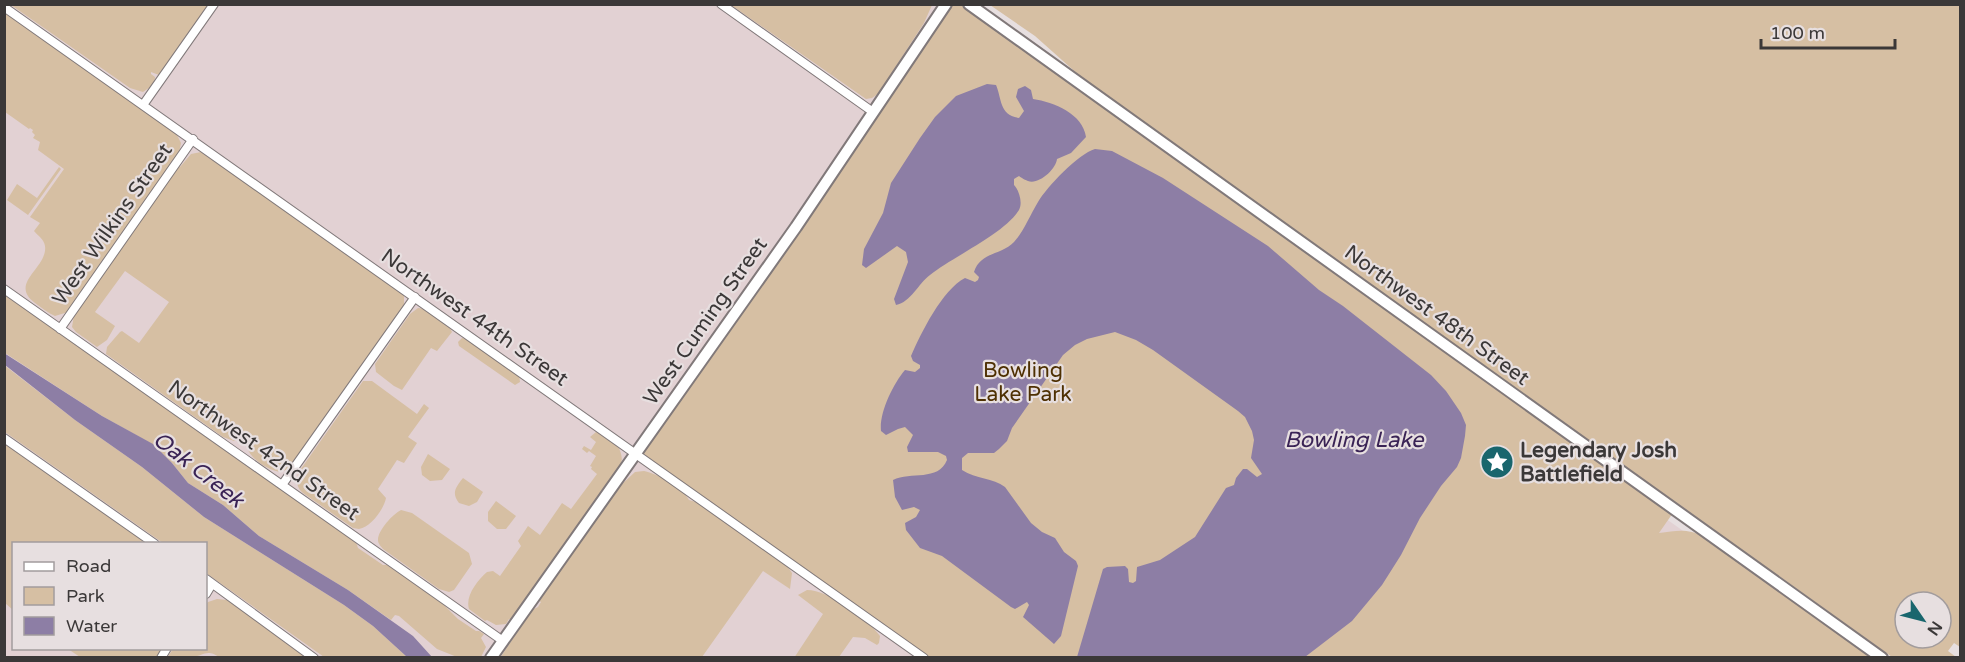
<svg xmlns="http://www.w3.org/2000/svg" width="1965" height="662" font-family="'Varela Round',sans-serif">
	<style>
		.built { fill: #e2d1d3; fill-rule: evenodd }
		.green { fill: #d6bfa3; fill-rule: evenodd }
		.water { fill: #8d7ea5 }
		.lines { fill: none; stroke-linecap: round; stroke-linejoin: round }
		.street-casing { stroke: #81797a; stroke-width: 10 }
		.secondary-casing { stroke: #81797a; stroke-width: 14 }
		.street { stroke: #fff; stroke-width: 8 }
		.secondary { stroke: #fff; stroke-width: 10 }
		.labels { text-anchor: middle; stroke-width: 4.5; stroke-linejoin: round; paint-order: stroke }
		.street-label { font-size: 21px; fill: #3b3838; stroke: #e7dfe0 }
		.park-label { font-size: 21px; fill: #4e3002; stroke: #e7dfe0 }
		.poi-label { font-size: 21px; font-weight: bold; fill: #3b3838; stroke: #e7dfe0; text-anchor: start }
		.water-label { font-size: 22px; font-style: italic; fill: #3a2355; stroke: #e7dfe0 }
	</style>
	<rect width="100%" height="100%" fill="#e7dfe0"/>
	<path class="built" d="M4,5H941L1861,657H5ZM14,544H206V648H14Z"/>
	<path class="green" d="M11,5H209L159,75L151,72V74L155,77C155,85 149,88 143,92L130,88Z
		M731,5H932L924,23L878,94L872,98L866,99Z
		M946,5H969L1675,510L1659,533C1677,531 1687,528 1704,537L1874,657H924L635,453Z
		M990,5H1960V647L1954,643L1948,651L1956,657H1892L1081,77L1035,36ZM1905,602H1941V638H1905Z
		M5,12L176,133L181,143L179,153L68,312L55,316C48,313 42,308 35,303C8,283 48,268 45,246C44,239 38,236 34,231L40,223L30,217L64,169L38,150L40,142L33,138L35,135L32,132L33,130L30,128L29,129L5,112Z
		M201,152L404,294V307L290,468L281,472C269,471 250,459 247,447L249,441L242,437L234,441L223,437L106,354L107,347L120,332L122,331L139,343L169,302L125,271L95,312L115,326L107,340L97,347L76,332L72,327L74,315L179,166L180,167L191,154Z
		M59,167L61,169L28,215L7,200L17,184L37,198Z
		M5,294L356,542L358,548L383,565H387L443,604L458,619L476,631H479L484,634L481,638L486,647L481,657H457L437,649L399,616L395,615L391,620L348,590L259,536L223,505L188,483L172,463L152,444L102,416L5,353Z
		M418,308C429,309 448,322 452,332L437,351L431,348L402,390L394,386L376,372L375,364L410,314Z
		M462,338L468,339L519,375L520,382L515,385L459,346L458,342Z
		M4,365L75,420L142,467L204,517L344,605L373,626L407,657H324L206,573V544L163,543L5,432Z
		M363,381H372L417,414L424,404L429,408L408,437L417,443L404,463L397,460L378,489L386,498C384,509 371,527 359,529L353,528L303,493C296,487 297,482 298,473Z
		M596,432C612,435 627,451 620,467L511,620L509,619L506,624L496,625L487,620L485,621L469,609C465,596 477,581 487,572L493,571L500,576L521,546L518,541L528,526L540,535L562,503L571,509L597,474L591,469L592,467L590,466L596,456L589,451L587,453L582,449L584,446L591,450L596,442L590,437Z
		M4,444H5L147,543L14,544L13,610L5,603Z
		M428,454L450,469L442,480L430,481L422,475L421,467Z
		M644,471C660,475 682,486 689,500L699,503L785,563L792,573L790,589L763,571L702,657L500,658L532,610L538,607L541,602L539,601L546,590L621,485L635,472Z
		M463,478L483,492L477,502L469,506L459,503C451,493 456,487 463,478Z
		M496,501L516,516L506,529H497L488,521V512Z
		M401,510L412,513L469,553L472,564L454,590L449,592L439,589L383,549C381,546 378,544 378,540C378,530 393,514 401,510Z
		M807,590C829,590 867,618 880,636L879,643L877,645L865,638L853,637L839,657L794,658L823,614L798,595Z
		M217,599L227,600L308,657L220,658C207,648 204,656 192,657C184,659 175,657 167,658L173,649L206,648V604L208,602Z
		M68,649H162L156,658L80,657Z"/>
	<path class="water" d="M987,84L996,85C1002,99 999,115 1019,118L1024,111L1016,97L1018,89L1025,86L1031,90L1033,99C1054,102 1083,114 1086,137L1071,153L1057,159C1056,169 1039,185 1028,181C1027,181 1020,177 1019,176L1014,179V185C1019,190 1023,203 1019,210C1004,234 954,256 930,275C918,284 911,302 896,305L894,299L908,262L906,252L897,246L866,268L862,265L864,249L883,213L891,183L920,138L935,117L956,96Z
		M1095,149L1112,151L1163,178L1268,246L1319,290L1343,306L1431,375L1446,391L1461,413L1466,425L1465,436L1461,458L1457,467L1441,486L1420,518L1401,555L1382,585L1352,621L1305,657H1077L1103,569L1107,567L1125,566L1128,569L1129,582L1133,583L1136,581L1137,567L1160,560L1195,537L1226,488L1234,485L1236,478L1243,469H1247L1257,477L1262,474L1251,458L1254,440L1252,431L1245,417L1238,411L1153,350L1136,340L1115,332L1087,339L1075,345L1063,355L1012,428L1007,441L999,449L994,453H968L962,458V470C976,479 993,478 1005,487L1031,523L1042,532L1055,538L1064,552L1076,561L1078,566L1061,636L1054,644L1023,617L1029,605L1027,602L1015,609L1011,607L942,556L920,548L906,530L905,523L916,517L920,510L914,507L902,510L895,497L893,480C911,471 938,482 947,460L946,456L938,452H908L907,447L913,435L905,427L898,429L886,435L881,431C879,413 893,384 905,370L915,372L920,368V365L913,361L911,356C921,333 942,290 965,278L975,282L978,280L979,277L974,272C980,252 1002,255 1014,242C1024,231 1030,215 1038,202C1047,187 1078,154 1095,149Z
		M4,353L102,416L153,444L172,463L188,483L223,505L259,536L348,590L413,636L432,657H407L373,626L344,605L204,517L142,467L75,420L5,365Z"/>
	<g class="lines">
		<defs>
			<path id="street" d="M721,4L873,112
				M4,7L924,658
				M143,105L214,4
				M4,289L503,641
				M60,329L193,139
				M4,438L155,544
				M282,485L415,297
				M206,579L314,658
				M206,594L212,584
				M161,658L167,648"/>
			<path id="secondary" d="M969,4L1882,658
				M491,658L796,227L946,4"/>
		</defs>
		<use href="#street" class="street-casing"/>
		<use href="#secondary" class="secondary-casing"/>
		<use href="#street" class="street"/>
		<use href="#secondary" class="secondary"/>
	</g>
	<defs>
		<symbol id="sight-disc" viewBox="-11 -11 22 22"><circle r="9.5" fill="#19666d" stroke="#e7dfe0"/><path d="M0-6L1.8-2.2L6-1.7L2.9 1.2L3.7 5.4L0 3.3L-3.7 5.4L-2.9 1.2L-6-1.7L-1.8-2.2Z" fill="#fff"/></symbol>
	</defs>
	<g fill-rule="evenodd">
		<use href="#sight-disc" x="1478" y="443" width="38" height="38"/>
	</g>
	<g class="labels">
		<g class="street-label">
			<text transform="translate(112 224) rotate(-55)" y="7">West Wilkins Street</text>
			<text transform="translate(1437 315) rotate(36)" y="7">Northwest 48th Street</text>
			<text transform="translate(475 317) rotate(35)" y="7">Northwest 44th Street</text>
			<text transform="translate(705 321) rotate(-55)" y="7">West Cuming Street</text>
			<text transform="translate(264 450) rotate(35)" y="7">Northwest 42nd Street</text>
		</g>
		<g class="park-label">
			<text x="1023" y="377">Bowling<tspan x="1023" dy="24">Lake Park</tspan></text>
		</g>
		<g class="poi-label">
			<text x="1520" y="457">Legendary Josh<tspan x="1520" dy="24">Battlefield</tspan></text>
		</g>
		<g class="water-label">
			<text x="1354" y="447">Bowling Lake</text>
			<text transform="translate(199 469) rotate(38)" y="8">Oak Creek</text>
		</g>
	</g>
	<rect width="1965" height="662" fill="none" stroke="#3b3838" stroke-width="12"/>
	<rect x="12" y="542" width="195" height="108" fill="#e7dfe0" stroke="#a29c9d" stroke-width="1.5"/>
	<rect x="24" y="562" width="30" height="9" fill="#ffffff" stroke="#a29c9d" stroke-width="1.5"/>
	<text x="66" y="572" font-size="18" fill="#3b3838">Road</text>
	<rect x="24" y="587" width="30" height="18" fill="#d6bfa3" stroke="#a29c9d" stroke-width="1.5"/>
	<text x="66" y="602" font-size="18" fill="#3b3838">Park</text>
	<rect x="24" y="617" width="30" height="18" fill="#8d7ea5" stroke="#a29c9d" stroke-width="1.5"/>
	<text x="66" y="632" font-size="18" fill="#3b3838">Water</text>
	<g transform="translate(1923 620) rotate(125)"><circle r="28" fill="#e7dfe0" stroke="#a29c9d" stroke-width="1.5"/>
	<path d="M0-4.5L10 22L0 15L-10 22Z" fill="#19666d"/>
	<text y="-9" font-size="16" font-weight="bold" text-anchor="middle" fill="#3b3838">N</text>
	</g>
	<path d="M1761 39v9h134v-9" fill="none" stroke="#3b3838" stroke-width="3"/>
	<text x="1770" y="39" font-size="18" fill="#3b3838" stroke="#e7dfe0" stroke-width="4.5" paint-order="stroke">100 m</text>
</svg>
